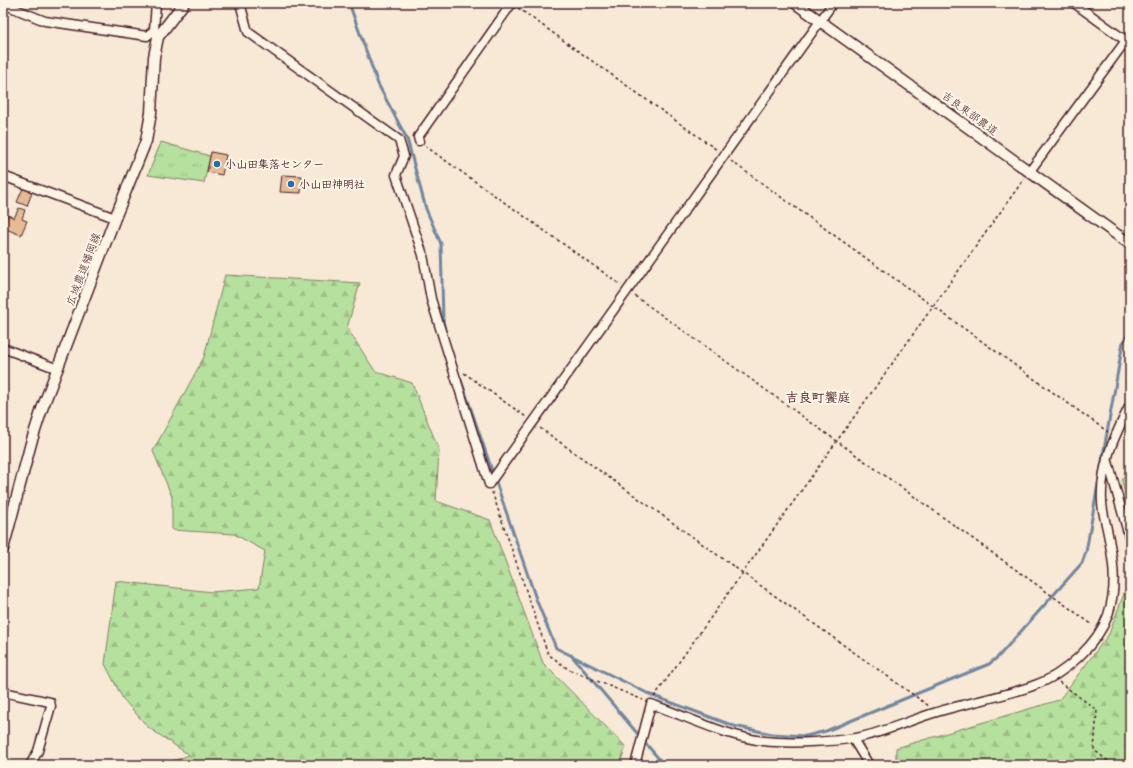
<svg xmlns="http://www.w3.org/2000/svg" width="1133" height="768" font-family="'Patrick Hand','Klee One',sans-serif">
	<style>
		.forest { fill: url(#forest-firs); stroke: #808064 }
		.park { fill: url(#park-tufts); stroke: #808064 }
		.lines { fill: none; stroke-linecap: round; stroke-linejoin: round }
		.stream { stroke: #72869f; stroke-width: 3 }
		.building { fill: #e5bb95; stroke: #4a1f2b }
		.minor-casing { stroke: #4a1f2b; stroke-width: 11 }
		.tertiary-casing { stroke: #4a1f2b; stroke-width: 13 }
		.path { stroke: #4a1f2b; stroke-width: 1.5; stroke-dasharray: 3 3; stroke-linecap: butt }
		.minor { stroke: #fcf5e5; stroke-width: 8 }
		.tertiary { stroke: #fcf5e5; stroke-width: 10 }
		.poi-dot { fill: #1f6fb2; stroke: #fcf5e5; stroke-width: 1.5 }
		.labels { text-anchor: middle; stroke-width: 4; stroke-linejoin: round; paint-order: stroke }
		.street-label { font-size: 11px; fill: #4a1f2b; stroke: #fcf5e5 }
		.poi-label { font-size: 11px; font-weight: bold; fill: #4a1f2b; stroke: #fcf5e5; text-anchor: start }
		.quarter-label { font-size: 13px; font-weight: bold; fill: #4a1f2b; stroke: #fcf5e5 }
	</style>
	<defs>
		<pattern id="forest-firs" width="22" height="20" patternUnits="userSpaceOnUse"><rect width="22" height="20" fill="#b6e09e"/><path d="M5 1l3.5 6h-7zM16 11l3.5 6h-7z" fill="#9ec088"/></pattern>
		<pattern id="park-tufts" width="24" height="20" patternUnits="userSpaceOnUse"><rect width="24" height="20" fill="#b6e09e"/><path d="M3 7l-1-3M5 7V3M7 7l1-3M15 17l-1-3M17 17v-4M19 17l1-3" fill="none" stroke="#9ec088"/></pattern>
	</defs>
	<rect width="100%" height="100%" fill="#f7e9d5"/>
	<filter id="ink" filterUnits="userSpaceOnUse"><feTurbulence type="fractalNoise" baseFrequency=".025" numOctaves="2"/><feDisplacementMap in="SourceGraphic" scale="8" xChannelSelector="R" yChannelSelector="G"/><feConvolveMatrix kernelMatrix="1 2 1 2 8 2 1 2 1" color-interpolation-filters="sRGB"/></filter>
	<g filter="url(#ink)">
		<path class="forest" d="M225,275L360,283L347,328L375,371L412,383L439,450L436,501L490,520L543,663L626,747L619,765H163L189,755L148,727L123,699L105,664L116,581L212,592L259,588L265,551L234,534L172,530V497L153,451L204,357Z
			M1130,462V514L1122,481Z
			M1130,567V765H902L896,760V748L1059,700L1109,634L1129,580Z"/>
		<path class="park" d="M161,142L210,156L204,183L148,175Z"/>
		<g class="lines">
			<path class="stream" d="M349,3L378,84L407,139L426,209L441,244L443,320L446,335
				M461,380L536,599L556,648L651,695L734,726L772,734L806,736L826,731L989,664L998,657L1082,563L1086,552L1123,342L1130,332
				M571,655L664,765"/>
		</g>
		<path class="building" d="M211,152L226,155L222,175L207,172Z
			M282,175L302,176L301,193L280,192Z
			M24,186L33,190L27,206L17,202Z
			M19,208L25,210L22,219L27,221L21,235L3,228L8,215L14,218Z"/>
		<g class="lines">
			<defs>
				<path id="minor" d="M156,3L154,30L156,34
					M240,3L248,32L399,140L404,156L396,175L423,255L431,299L489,484
					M1074,3L1129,43
					M3,4L45,21L147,36L154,30
					M419,141L418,137L512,3
					M1030,171L1130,35
					M3,176L115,218
					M3,348L58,369
					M1107,458L1130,540
					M489,484L833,3
					M3,692L50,702L51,706L38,751L30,765
					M853,739L869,765
					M635,765L651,704C685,716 728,737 764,741C789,744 841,742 865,736C890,730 913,719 937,712C969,702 1003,697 1035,685C1064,675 1098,644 1108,615C1118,585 1113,558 1107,529C1105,520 1102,510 1102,501C1100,466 1115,435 1130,405"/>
				<path id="tertiary" d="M795,3L1130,244
					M3,549L31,443L42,409L115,218L146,141L151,113L154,57L158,37L184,3"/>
			</defs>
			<use href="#minor" class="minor-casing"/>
			<use href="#tertiary" class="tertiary-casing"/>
			<path class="path" d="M518,8L717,150
				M425,146L621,285
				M731,161L1108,432
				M635,296L1093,625
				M464,373L526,417
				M540,428L929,706
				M492,492L548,654L568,669L643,700
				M1059,682L1097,710L1094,750L1113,765
				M654,697L1024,179"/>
			<use href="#minor" class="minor"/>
			<use href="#tertiary" class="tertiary"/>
		</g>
	</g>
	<g class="poi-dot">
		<circle cx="217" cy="164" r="4"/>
		<circle cx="291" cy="184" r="4"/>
	</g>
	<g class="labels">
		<g class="street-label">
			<text transform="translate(970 113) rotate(36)" y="4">吉良東部農道</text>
			<text transform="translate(83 269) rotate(-69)" y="4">広域農道幡岡線</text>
		</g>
		<g class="poi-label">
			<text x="225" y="168">小山田集落センター</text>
			<text x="299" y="188">小山田神明社</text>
		</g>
		<g class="quarter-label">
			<text x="818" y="402">吉良町饗庭</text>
		</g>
	</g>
	<rect width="1133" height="768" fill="none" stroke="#fcf5e5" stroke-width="16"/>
	<rect x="8" y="8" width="1117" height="752" fill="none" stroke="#4a1f2b" stroke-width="1.5" filter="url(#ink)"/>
</svg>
